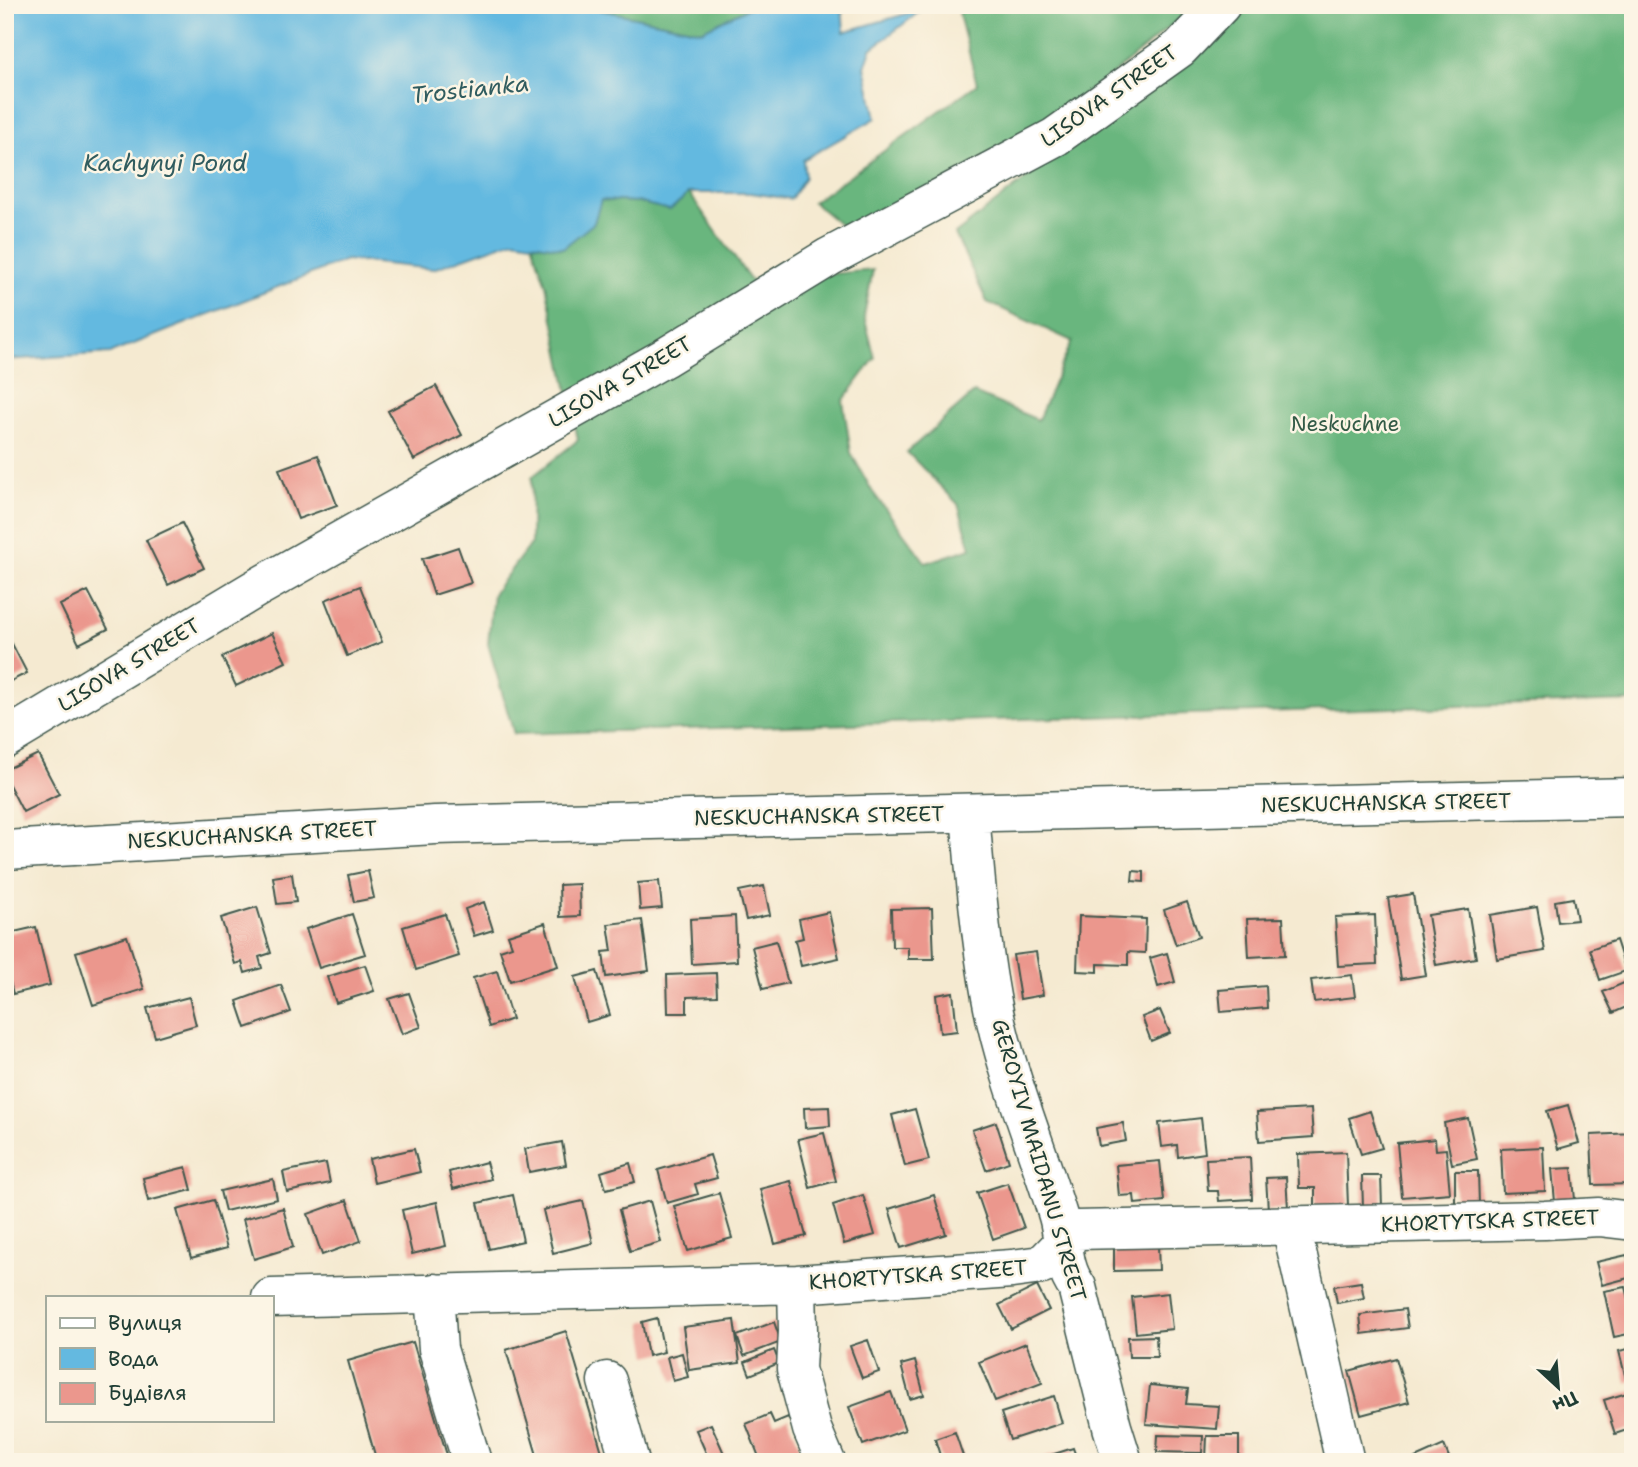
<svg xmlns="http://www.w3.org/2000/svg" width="1638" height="1467" font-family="'Shantell Sans',sans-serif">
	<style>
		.forest { fill: #69b67e; stroke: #447a59; stroke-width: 2 }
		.water { fill: #64b9e0; stroke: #427b8a; stroke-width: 2 }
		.building { fill: #eb978d }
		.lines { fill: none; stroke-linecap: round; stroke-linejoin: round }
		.minor-casing { stroke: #3f574c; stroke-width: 41 }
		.minor { stroke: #fff; stroke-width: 38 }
		.labels { text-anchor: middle; stroke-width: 5; stroke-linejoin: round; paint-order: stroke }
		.street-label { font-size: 21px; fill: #1f3d34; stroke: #fcf5e5 }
		.park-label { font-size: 21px; fill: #335b47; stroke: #fcf5e5 }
		.water-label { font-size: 23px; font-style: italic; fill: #305c5f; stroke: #fcf5e5 }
	</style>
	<rect width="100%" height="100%" fill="#fcf5e5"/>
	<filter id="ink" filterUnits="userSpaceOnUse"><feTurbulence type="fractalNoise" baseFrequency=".0143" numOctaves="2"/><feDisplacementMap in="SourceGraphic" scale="14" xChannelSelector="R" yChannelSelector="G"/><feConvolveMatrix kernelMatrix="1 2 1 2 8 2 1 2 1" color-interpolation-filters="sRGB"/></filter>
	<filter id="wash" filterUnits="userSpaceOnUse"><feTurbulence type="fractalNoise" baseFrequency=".00686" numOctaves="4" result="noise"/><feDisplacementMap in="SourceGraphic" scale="28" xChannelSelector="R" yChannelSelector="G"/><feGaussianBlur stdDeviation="1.57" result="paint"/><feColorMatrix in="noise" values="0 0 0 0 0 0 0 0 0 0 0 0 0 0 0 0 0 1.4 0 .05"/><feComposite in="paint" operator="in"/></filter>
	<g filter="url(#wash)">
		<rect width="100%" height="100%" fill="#f5ead1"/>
		<path class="forest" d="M577,5H754L702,31Z
			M963,5H1196L1098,86L954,176L853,235L813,202L977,84L959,14Z
			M1239,5H1633V112L1626,117L1633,124V701L514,734L488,644L493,594L531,543L532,477L578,440L546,285L532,243L563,248L601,200L637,202L670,210L689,193L751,281L873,270L864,316L875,358L843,401L851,453L872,491L926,563L971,548L958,504L907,452L974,393L1038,420L1072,341L987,302L955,234L1098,123Z"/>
		<path class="water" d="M5,5H577L701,31L754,5H842L844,32L923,9L871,49L865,67L876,118L803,160L805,177L791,199L751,193H689L670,210L637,202L601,200L594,223L563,248L514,240L433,269L346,260L111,353L5,360Z"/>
		<g id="blocks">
			<path class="building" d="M436,386L462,435L414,460L388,411Z
				M318,455L337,505L298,519L279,469Z
				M182,523L204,568L168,585L146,540Z
				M458,547L471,583L434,595L422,559Z
				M360,586L382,642L347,656L325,600Z
				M88,591L108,629L79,644L60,605Z
				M5,630L27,673L5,684Z
				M272,633L286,662L236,686L222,657Z
				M38,754L59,794L23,812L5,777V770Z
				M368,871L374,898L354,902L348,875Z
				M1133,871L1144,872V882L1132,881Z
				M292,874L296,902L277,904L273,877Z
				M659,881L662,908L640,910L638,883Z
				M579,884L580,916L560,917L559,885Z
				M764,886L770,915L746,920L739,891Z
				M1413,894L1426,975L1401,979L1388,898Z
				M1573,898L1577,920L1558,922L1555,901Z
				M484,902L493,930L474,936L465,909Z
				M1187,902L1199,937L1176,945L1164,910Z
				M257,907L271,953L259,957L262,968L245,973L242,962L235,964L221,918Z
				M1537,907L1545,951L1497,959L1490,915Z
				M932,908L934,959H908V947H892L891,909Z
				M1468,909L1476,958L1436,965L1428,915Z
				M829,912L839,958L801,966L795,940L803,938L799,919Z
				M352,914L365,954L319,968L306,929Z
				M445,914L459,956L416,970L403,927Z
				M1375,915L1377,964L1338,966L1335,917Z
				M735,916L737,961L692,964L690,919Z
				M1079,916L1146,919L1145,953L1128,952V965L1098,964V972L1077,971Z
				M1283,918L1285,955L1249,957L1247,919Z
				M642,920L649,971L606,977L603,952L612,951L608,924Z
				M545,923L558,966L510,981L500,950L512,946L508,935Z
				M36,927L50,985L13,994L5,961V934Z
				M127,936L144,989L93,1005L76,952Z
				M1616,940L1626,971L1600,980L1590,949Z
				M776,941L788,983L763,989L752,947Z
				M1036,952L1043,995L1020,999L1013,955Z
				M1167,953L1175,982L1158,987L1150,958Z
				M365,965L374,991L336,1003L327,977Z
				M497,971L512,1019L489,1027L473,978Z
				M597,971L610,1015L587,1022L575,977Z
				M716,973L717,996L687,997V1013H668L667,975Z
				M1352,975L1355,997L1314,1002L1311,980Z
				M1633,979V1004L1613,1013L1603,992Z
				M281,985L291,1012L246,1028L237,1001Z
				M1266,986L1267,1008L1221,1012L1219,990Z
				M953,992L957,1031L940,1033L936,995Z
				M409,993L421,1027L402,1034L389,999Z
				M189,997L196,1025L155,1037L147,1008Z
				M1160,1010L1170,1033L1151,1041L1142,1017Z
				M1568,1105L1579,1143L1558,1149L1547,1111Z
				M829,1107L830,1126L805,1128L804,1108Z
				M915,1109L929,1160L905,1166L892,1115Z
				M1311,1109L1313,1137L1259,1141L1257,1112Z
				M1370,1111L1382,1148L1361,1154L1349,1118Z
				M1201,1118L1205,1153L1178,1157L1177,1145L1162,1147L1159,1123Z
				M1468,1118L1477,1159L1452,1164L1444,1123Z
				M996,1122L1009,1162L986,1170L972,1130Z
				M1123,1123L1126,1141L1099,1146L1096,1128Z
				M824,1133L836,1181L810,1188L798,1139Z
				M1633,1133V1184L1593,1185L1591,1135Z
				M1435,1139L1436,1150L1446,1149L1450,1193L1402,1197L1397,1143Z
				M562,1142L566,1165L529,1172L525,1149Z
				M1543,1147L1545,1191L1503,1193L1501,1149Z
				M414,1149L420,1172L374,1183L369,1159Z
				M1346,1152L1348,1206H1315V1188H1299L1298,1154Z
				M710,1155L717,1178L695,1184L698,1194L667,1203L658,1170Z
				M1250,1157L1252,1199L1219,1201L1218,1191H1208L1206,1159Z
				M1160,1161L1164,1201L1135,1204L1134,1195L1119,1196L1116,1165Z
				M486,1162L491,1179L453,1189L449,1172Z
				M326,1163L330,1183L287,1192L283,1172Z
				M630,1163L635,1182L606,1189L601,1172Z
				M186,1167L192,1190L148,1201L143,1178Z
				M1572,1168L1575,1200L1555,1202L1552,1169Z
				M1455,1171H1478L1479,1205H1455Z
				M1362,1176H1381L1382,1207H1363Z
				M1286,1177L1288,1208L1268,1210L1266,1178Z
				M273,1179L277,1199L225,1211L220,1191Z
				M791,1181L806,1236L775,1244L760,1189Z
				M1008,1183L1024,1228L993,1239L977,1193Z
				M719,1193L732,1238L688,1251L674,1206Z
				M513,1195L523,1241L489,1249L478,1203Z
				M863,1195L875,1235L844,1244L833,1205Z
				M934,1195L946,1234L901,1248L889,1209Z
				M213,1200L227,1248L191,1258L177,1210Z
				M347,1200L361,1241L322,1255L308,1214Z
				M583,1201L593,1243L553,1253L543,1210Z
				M650,1201L661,1242L630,1251L619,1210Z
				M437,1202L446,1246L412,1254L402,1210Z
				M283,1208L293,1247L254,1259L243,1219Z
				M1158,1246L1159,1270L1114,1271V1247Z
				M1627,1255L1632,1277L1602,1285L1596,1262Z
				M1361,1282L1364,1298L1337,1303L1334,1286Z
				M1037,1286L1049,1310L1011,1329L999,1305Z
				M1626,1287L1630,1303H1633V1333L1614,1337L1604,1291Z
				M1168,1293L1172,1329L1136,1333L1132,1297Z
				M1405,1309L1408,1328L1362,1334L1360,1315Z
				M657,1318L664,1352L648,1356L642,1322Z
				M734,1320L740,1363L689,1370L683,1327Z
				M774,1322L781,1342L744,1356L737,1336Z
				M566,1331L605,1462H539L506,1350Z
				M1156,1336L1157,1357H1129L1128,1337Z
				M868,1340L879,1372L862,1378L850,1346Z
				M413,1342L449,1462H377L348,1361Z
				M1026,1343L1042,1383L995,1401L979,1362Z
				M1633,1348V1381L1627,1383L1619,1351Z
				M774,1350L779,1363L750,1375L745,1362Z
				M682,1353L688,1377L673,1381L667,1357Z
				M1396,1358L1409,1402L1361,1415L1349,1371Z
				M915,1361L924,1395L910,1399L901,1365Z
				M1150,1385L1188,1389L1186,1404L1219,1406L1217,1429L1146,1424Z
				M1633,1391V1428L1615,1434L1604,1400Z
				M891,1392L905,1430L863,1445L849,1407Z
				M1054,1396L1062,1423L1010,1440L1001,1413Z
				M770,1414L774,1423L788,1417L804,1457L793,1462H761L746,1424Z
				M711,1424L726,1458L717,1462H710L696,1430Z
				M955,1432L965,1462H942L935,1439Z
				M1158,1435L1203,1436L1202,1453L1157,1452Z
				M1207,1436H1239V1462L1206,1459Z
				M1444,1445L1451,1462H1417L1415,1458Z
				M1073,1448L1078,1462H1032V1461Z"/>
		</g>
	</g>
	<g filter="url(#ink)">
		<use href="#blocks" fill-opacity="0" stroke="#3f574c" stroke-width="2"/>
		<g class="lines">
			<defs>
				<path id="minor" d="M5,739L255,589L664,358L829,257L1055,137L1180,48L1221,5
					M970,813C975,874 980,936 991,997C1005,1073 1036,1143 1058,1216C1065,1240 1061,1266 1077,1287L1112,1427L1123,1462
					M5,850L435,825L1633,797
					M1291,1226L1345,1462
					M797,1284L798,1331L796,1369L812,1429L826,1462
					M434,1293L438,1349L472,1462
					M271,1298L797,1284L1012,1269L1042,1265L1076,1230L1545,1220L1599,1217L1633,1221
					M607,1381L630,1462"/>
			</defs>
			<use href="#minor" class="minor-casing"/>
			<use href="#minor" class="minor"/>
		</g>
	</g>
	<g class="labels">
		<g class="street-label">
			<text transform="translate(1109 96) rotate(-35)" y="7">LISOVA STREET</text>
			<text transform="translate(620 382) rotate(-30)" y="7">LISOVA STREET</text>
			<text transform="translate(129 665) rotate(-31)" y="7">LISOVA STREET</text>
			<text transform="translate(1386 803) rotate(-1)" y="7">NESKUCHANSKA STREET</text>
			<text transform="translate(819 816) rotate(-1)" y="7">NESKUCHANSKA STREET</text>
			<text transform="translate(252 835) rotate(-3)" y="7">NESKUCHANSKA STREET</text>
			<text transform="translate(1039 1160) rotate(74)" y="7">GEROYIV MAIDANU STREET</text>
			<text transform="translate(1490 1221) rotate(-2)" y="7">KHORTYTSKA STREET</text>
			<text transform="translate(918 1275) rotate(-4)" y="7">KHORTYTSKA STREET</text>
		</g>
		<g class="park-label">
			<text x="1345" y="431">Neskuchne</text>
		</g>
		<g class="water-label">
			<text transform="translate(470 89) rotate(-6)" y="8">Trostianka</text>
			<text x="165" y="171">Kachynyi Pond</text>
		</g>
	</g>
	<rect width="1638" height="1467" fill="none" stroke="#fcf5e5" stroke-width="28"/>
	<rect x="46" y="1296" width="228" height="126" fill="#fcf5e5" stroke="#a4ab9e" stroke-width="2"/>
	<rect x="60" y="1318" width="35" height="10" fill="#ffffff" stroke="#a4ab9e" stroke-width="2"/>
	<text x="108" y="1330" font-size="21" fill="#1f3d34">Вулиця</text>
	<rect x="60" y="1348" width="35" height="21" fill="#64b9e0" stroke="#a4ab9e" stroke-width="2"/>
	<text x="108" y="1366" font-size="21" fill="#1f3d34">Вода</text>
	<rect x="60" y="1383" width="35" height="21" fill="#eb978d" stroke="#a4ab9e" stroke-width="2"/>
	<text x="108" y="1400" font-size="21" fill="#1f3d34">Будівля</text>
	<g transform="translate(1558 1387) rotate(154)" stroke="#fcf5e5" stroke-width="5" paint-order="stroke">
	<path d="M0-5L12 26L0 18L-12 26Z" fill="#1f3d34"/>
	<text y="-10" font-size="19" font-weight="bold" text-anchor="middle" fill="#1f3d34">Пн</text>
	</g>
</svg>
